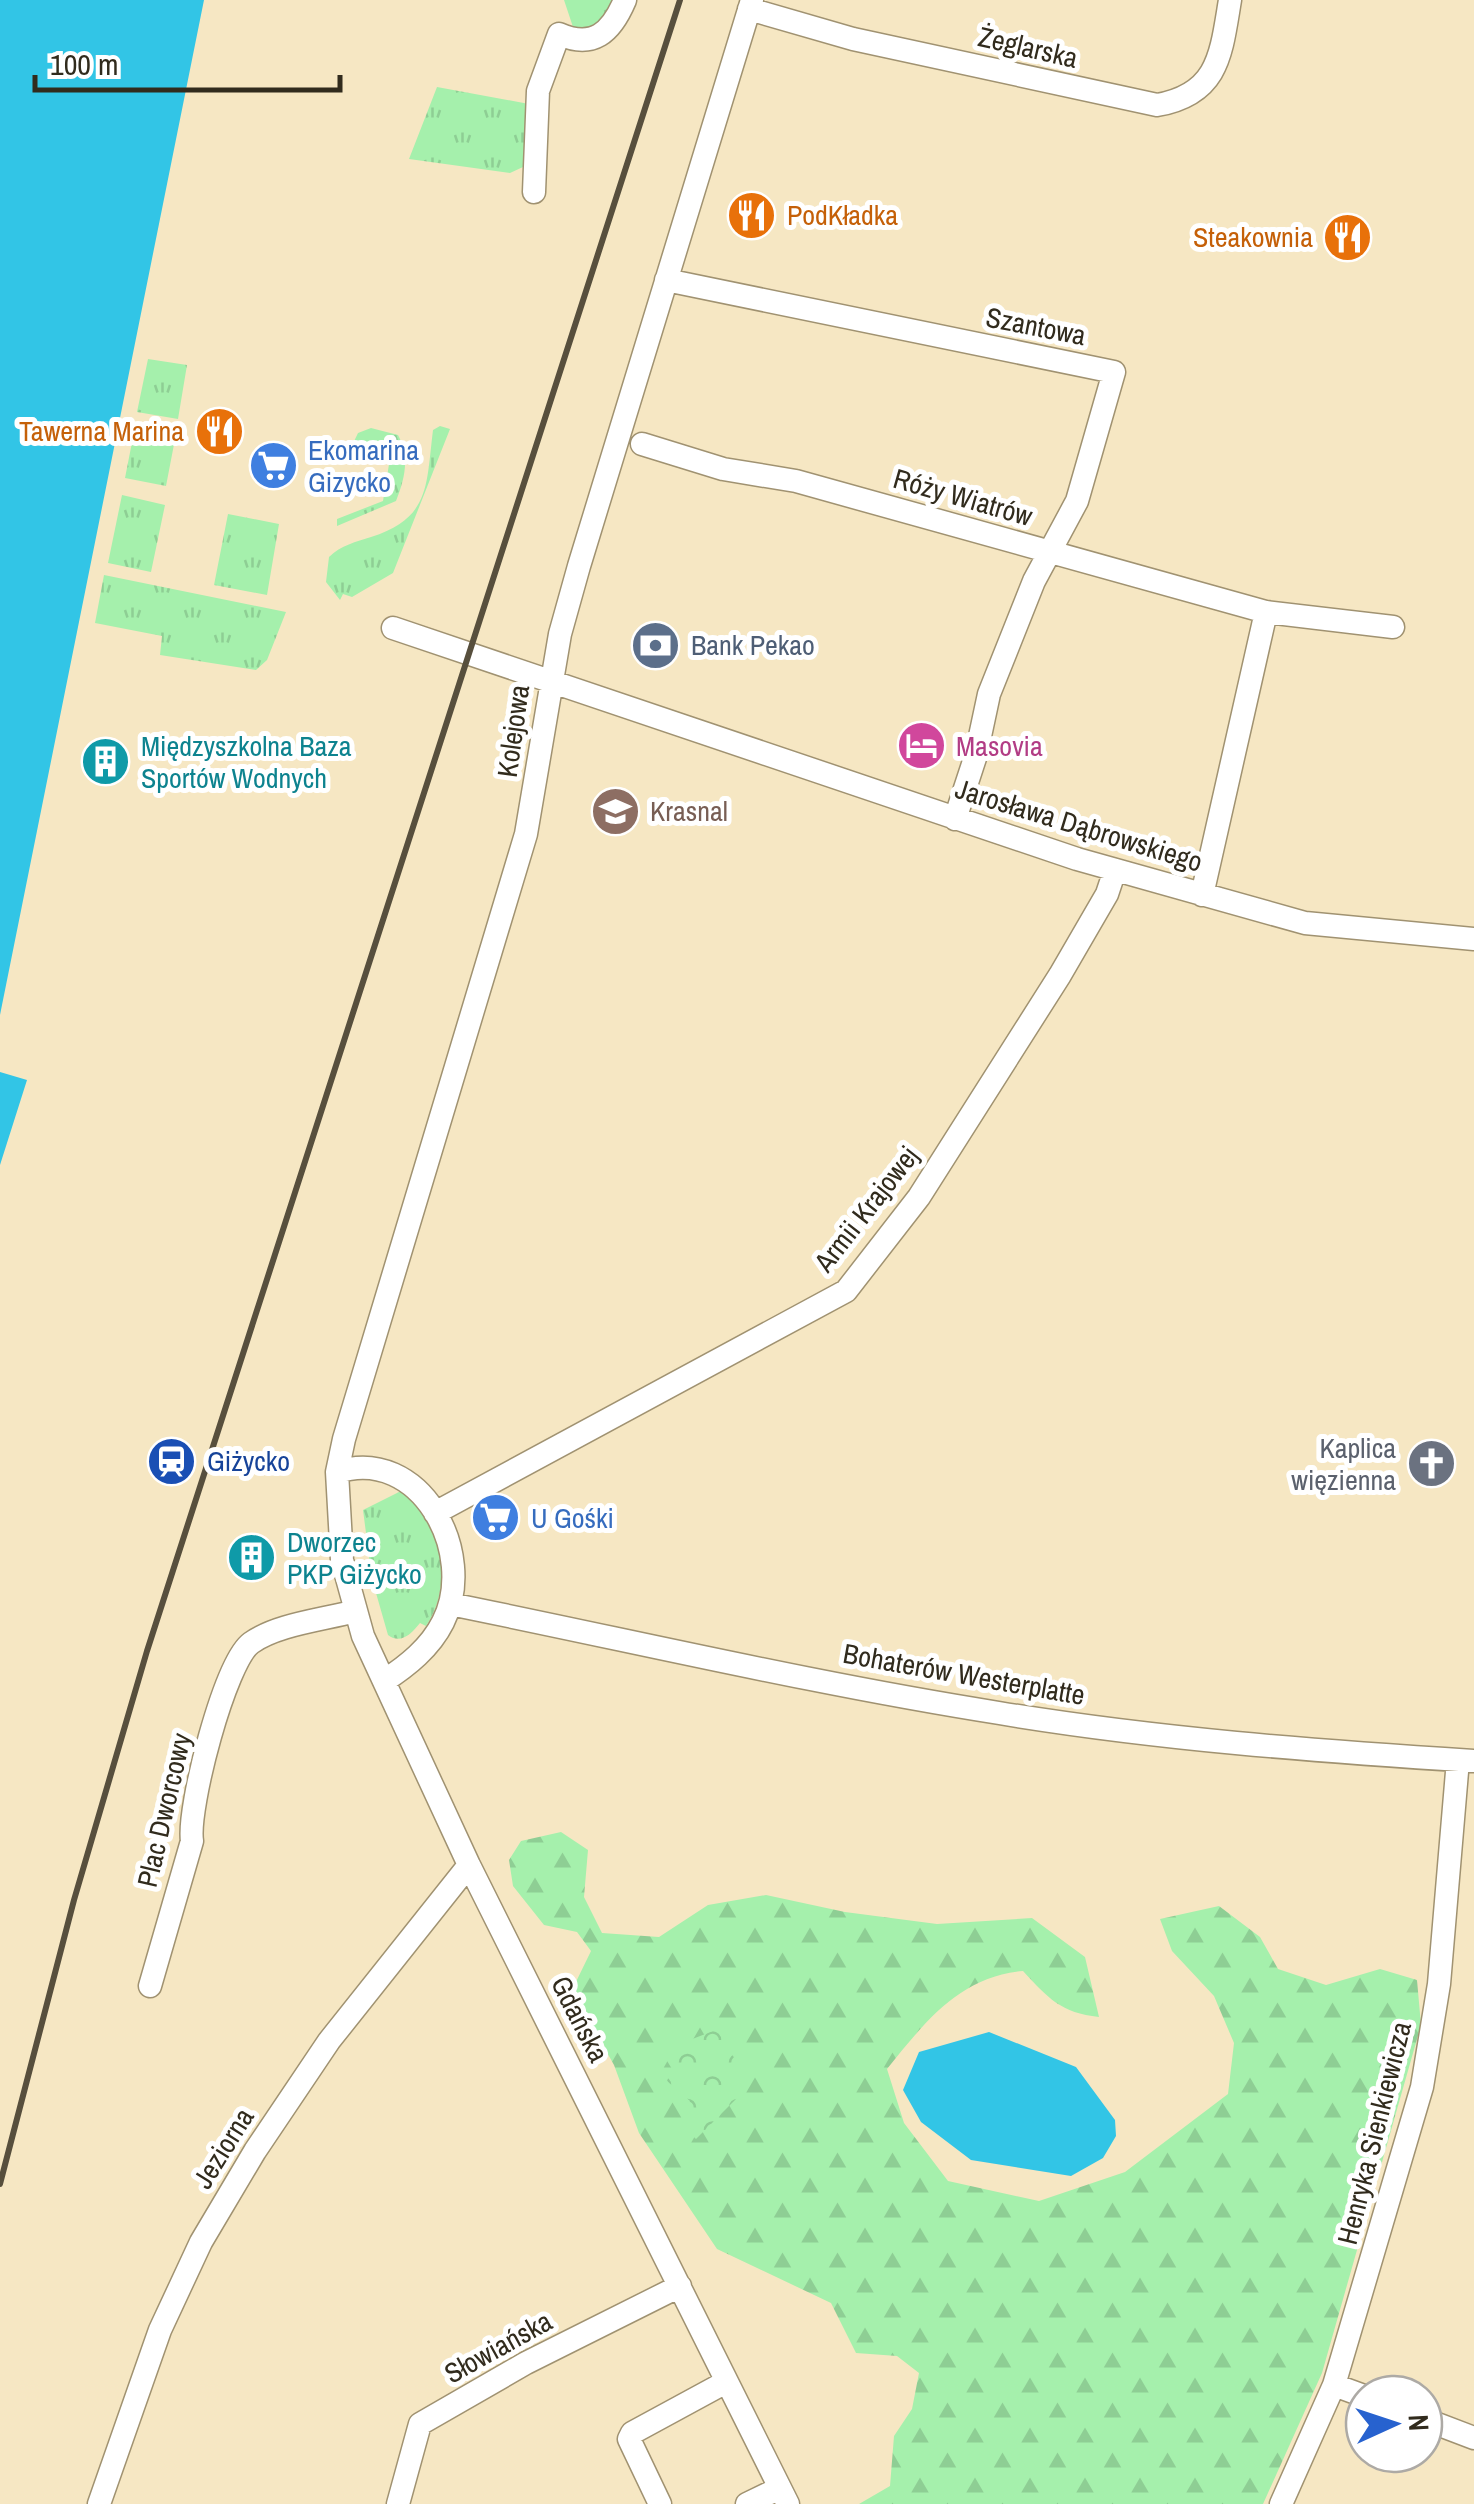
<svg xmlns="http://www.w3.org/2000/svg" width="1474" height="2504" font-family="'Archivo Narrow',sans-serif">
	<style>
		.grass { fill: url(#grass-tufts) }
		.forest { fill: url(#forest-firs) }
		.park { fill: url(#park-crowns) }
		.water { fill: #32c5e6 }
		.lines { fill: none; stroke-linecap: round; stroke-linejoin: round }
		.street-casing { stroke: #a09271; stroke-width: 25 }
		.street { stroke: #fff; stroke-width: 22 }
		.rail { stroke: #574f3d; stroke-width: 6 }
		.labels { text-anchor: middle; stroke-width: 10; stroke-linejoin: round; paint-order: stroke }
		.street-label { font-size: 28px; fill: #312b1d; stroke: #fff }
		.food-label { font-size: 28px; fill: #c56008; stroke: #fff; text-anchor: end }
		.shop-label { font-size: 28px; fill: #366cbe; stroke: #fff; text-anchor: start }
		.service-label { font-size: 28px; fill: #4e5e75; stroke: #fff; text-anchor: start }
		.culture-label { font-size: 28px; fill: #0d838f; stroke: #fff; text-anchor: start }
		.hotel-label { font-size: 28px; fill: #b23c85; stroke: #fff; text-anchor: start }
		.education-label { font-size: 28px; fill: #785e54; stroke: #fff; text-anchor: start }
		.worship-label { font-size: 28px; fill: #5b616d; stroke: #fff; text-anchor: end }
		.transit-label { font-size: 28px; fill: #164399; stroke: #fff; text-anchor: start }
	</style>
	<defs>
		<pattern id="grass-tufts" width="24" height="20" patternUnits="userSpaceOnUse" patternTransform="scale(2.5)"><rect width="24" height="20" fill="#a5f0ac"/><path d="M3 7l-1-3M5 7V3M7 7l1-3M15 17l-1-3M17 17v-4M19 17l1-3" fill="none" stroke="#8ece94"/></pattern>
		<pattern id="forest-firs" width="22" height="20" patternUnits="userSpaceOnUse" patternTransform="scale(2.5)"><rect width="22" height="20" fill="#a5f0ac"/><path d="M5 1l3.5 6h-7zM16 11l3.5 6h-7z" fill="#8ece94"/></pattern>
		<pattern id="park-crowns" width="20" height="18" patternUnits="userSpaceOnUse" patternTransform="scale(2.5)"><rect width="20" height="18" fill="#a5f0ac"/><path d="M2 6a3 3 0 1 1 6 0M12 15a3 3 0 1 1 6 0" fill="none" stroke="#8ece94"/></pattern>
	</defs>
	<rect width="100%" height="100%" fill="#f6e7c3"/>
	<path class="grass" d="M564,0H619L601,27L574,30Z
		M437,87L529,104L523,167L510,173L409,159Z
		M148,359L187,365L178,419L137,412Z
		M440,426L450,429L393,573L352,597L343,594L340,600L326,582L329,557C341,545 356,542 371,537C431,518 426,485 433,430Z
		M135,427L176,434L166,486L125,478Z
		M371,428L398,435C410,457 405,478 396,501L337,526V519L383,501L392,446L347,456L358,433Z
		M122,495L165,505L151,572L108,563Z
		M228,514L279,524L267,595L214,585Z
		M104,575L286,612L267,660L256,670L160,655L162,636L95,623Z
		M401,1491C442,1521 455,1583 426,1626L420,1623C412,1633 401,1645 388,1635L372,1579L363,1510Z"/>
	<path class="forest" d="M561,1832L588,1850L584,1897L602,1933L659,1937L708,1905L766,1895L845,1912L937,1924L1032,1918L1085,1957L1099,2017C1061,2013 1048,1998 1023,1971C959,1977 925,2022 887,2069L904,2123L948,2181L1039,2201L1125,2172L1228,2094L1234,2043L1214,1996L1172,1951L1160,1919L1219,1906L1260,1937L1278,1969L1326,1985L1380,1969L1417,1980L1421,2025L1322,2373L1263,2504H859L890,2486L894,2436L912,2409L919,2373L897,2356L856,2353L831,2303L717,2249L639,2133L614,2065L572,1990L591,1951L577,1932L544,1925L513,1886L509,1860L521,1841Z"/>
	<path class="park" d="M721,2028L747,2088L696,2139L681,2124L690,2101L667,2081L672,2069L661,2051Z"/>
	<path class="water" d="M0,0H204L0,1015Z
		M0,1072L27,1080L0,1165Z
		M989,2032L1076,2067L1115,2120L1116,2136L1103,2158L1071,2176L971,2160L921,2122L903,2090L919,2052Z"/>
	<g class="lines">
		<defs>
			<path id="street" d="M752,0L579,566L560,634L526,834L344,1439L337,1472L342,1560L363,1636L469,1865L788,2504
				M749,9L853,39L1157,105C1219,94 1221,54 1230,0
				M534,192L538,91L559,34C593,49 611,33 625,0
				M666,280L1114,372L1077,501L1034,581L989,694L976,755L955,819
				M642,444L723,469L796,481L1266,612L1393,627
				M393,628L1077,859L1305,923L1474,939
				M1202,895L1266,612
				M337,1472C420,1445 478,1553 443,1622C430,1648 407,1666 384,1681
				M435,1513L846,1291L919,1197L1060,975L1107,894L1115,870
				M450,1604C633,1641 815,1684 999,1713C1157,1739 1315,1751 1474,1761
				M150,1986L192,1841C187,1808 225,1662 251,1643C278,1624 323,1620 355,1611
				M1334,2385L1364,2396
				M1424,2419L1474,2438
				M99,2504L160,2330L201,2242L255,2151L329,2041L469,1865
				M398,2504L420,2424L526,2363L680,2286
				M660,2504L629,2439L632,2433L726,2382
				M747,2504L780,2488
				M1281,2504L1334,2385L1422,2087L1439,1984L1458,1760"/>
		</defs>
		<use href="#street" class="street-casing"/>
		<use href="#street" class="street"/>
		<path class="rail" d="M0,2184L74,1900L147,1651L680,0"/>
	</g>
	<defs>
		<symbol id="restaurant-disc" viewBox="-11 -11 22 22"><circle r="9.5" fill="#e8710a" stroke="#fff"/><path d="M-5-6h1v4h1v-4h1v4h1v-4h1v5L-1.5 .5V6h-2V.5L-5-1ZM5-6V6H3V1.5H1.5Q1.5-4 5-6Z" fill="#fff"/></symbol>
		<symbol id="supermarket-disc" viewBox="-11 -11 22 22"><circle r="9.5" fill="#3f7fe0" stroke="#fff"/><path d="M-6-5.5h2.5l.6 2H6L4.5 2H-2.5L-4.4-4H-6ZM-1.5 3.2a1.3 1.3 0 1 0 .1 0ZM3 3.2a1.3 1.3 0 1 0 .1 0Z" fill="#fff"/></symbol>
		<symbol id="bank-disc" viewBox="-11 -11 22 22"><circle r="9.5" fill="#5c6f8a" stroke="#fff"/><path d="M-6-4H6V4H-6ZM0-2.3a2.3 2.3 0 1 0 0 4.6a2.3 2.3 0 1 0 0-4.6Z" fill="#fff"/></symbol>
		<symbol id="hotel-disc" viewBox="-11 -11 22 22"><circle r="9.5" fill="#d1479c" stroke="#fff"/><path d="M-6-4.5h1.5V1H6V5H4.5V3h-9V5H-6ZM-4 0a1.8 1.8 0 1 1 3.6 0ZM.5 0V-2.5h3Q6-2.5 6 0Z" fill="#fff"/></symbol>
		<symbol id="building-disc" viewBox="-11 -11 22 22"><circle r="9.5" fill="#0f9aa8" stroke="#fff"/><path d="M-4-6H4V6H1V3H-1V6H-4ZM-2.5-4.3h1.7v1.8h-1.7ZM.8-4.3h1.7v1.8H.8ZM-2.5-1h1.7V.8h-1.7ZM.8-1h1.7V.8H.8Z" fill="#fff"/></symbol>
		<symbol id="school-disc" viewBox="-11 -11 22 22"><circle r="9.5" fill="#8d6e63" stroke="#fff"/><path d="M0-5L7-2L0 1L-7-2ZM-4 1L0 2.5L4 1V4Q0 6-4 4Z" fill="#fff"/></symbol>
		<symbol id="station-disc" viewBox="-11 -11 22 22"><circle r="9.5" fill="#1a4fb4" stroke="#fff"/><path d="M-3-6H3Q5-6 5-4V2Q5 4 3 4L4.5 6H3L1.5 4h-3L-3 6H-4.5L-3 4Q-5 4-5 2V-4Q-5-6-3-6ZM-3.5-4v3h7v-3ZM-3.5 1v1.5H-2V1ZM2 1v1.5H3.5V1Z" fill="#fff"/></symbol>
		<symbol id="church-disc" viewBox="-11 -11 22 22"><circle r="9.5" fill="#6b7280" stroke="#fff"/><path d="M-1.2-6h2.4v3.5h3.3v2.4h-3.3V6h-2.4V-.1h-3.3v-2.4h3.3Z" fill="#fff"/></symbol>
	</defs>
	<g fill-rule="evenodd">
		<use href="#restaurant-disc" x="724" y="188" width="55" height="55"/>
		<use href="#restaurant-disc" x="1320" y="210" width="55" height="55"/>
		<use href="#restaurant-disc" x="192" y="404" width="55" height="55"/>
		<use href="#supermarket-disc" x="246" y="438" width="55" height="55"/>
		<use href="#bank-disc" x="628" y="618" width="55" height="55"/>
		<use href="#hotel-disc" x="894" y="718" width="55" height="55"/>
		<use href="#building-disc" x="78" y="734" width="55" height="55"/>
		<use href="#school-disc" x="588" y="784" width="55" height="55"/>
		<use href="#station-disc" x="144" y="1434" width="55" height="55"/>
		<use href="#church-disc" x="1404" y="1436" width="55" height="55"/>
		<use href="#supermarket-disc" x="468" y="1490" width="55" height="55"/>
		<use href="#building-disc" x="224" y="1530" width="55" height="55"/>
	</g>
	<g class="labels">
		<g class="street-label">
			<text transform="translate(1028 47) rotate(13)" y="10">Żeglarska</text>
			<text transform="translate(1036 326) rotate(11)" y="10">Szantowa</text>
			<text transform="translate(963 497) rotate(16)" y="10">Róży Wiatrów</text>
			<text transform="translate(513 731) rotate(-82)" y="10">Kolejowa</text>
			<text transform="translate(1079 825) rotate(17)" y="10">Jarosława Dąbrowskiego</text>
			<text transform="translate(866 1209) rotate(-52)" y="10">Armii Krajowej</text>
			<text transform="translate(964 1674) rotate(10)" y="10">Bohaterów Westerplatte</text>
			<text transform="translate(164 1810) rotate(-77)" y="10">Plac Dworcowy</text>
			<text transform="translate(580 2019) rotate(63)" y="10">Gdańska</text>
			<text transform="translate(1374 2133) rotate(-76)" y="10">Henryka Sienkiewicza</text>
			<text transform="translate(223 2148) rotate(-58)" y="10">Jeziorna</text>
			<text transform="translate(498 2347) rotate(-29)" y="10">Słowiańska</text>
		</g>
		<g class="food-label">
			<text x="787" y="225" text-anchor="start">PodKładka</text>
			<text x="1313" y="247">Steakownia</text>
			<text x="184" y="441">Tawerna Marina</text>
		</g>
		<g class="shop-label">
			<text x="308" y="460">Ekomarina<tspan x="308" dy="32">Gizycko</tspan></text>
			<text x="531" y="1528">U Gośki</text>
		</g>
		<g class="service-label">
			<text x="691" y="655">Bank Pekao</text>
		</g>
		<g class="culture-label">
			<text x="141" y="756">Międzyszkolna Baza<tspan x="141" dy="32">Sportów Wodnych</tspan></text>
			<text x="287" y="1552">Dworzec<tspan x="287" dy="32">PKP Giżycko</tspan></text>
		</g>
		<g class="hotel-label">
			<text x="956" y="756">Masovia</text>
		</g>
		<g class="education-label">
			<text x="650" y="821">Krasnal</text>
		</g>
		<g class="worship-label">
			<text x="1396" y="1458">Kaplica<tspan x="1396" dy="32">więzienna</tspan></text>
		</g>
		<g class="transit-label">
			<text x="207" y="1471">Giżycko</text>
		</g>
	</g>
	<g transform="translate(1394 2424) rotate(87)"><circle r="48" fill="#ffffff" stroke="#adaaa5" stroke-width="2.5"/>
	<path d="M0-8L18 38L0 25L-18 38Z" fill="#2762cf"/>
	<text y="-15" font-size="28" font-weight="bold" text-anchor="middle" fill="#312b1d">N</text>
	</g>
	<path d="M35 75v15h305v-15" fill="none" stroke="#312b1d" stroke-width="5"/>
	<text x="50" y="75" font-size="30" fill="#312b1d" stroke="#ffffff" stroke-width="8" paint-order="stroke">100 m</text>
</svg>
